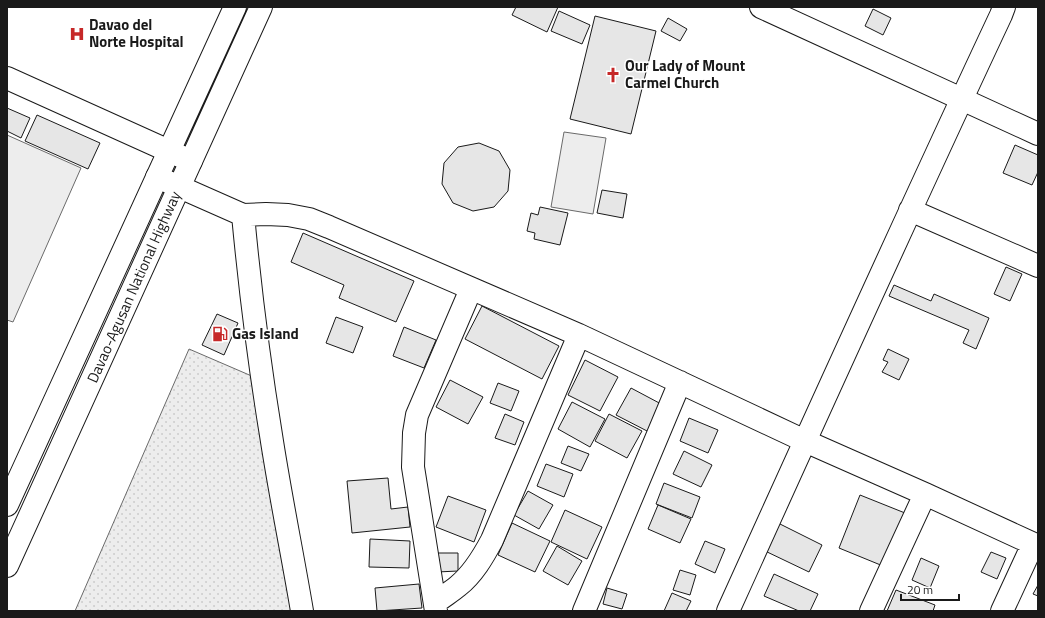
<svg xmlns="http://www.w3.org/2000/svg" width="1045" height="618" font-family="'Titillium Web',sans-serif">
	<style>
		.grass { fill: url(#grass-dots); stroke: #6a6a6a }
		.garden { fill: #ededed; stroke: #6a6a6a }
		.building { fill: #e6e6e6; stroke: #1a1a1a }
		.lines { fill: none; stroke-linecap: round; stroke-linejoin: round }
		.minor-casing { stroke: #1a1a1a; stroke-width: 24 }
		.highway-casing { stroke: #1a1a1a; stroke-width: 24 }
		.minor { stroke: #fff; stroke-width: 22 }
		.highway { stroke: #fff; stroke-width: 22 }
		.labels { text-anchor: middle; stroke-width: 3; stroke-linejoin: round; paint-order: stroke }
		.poi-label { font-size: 15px; font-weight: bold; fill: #1a1a1a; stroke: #fff; text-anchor: start }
		.street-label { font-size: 15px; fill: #1a1a1a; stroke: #fff }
	</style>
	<defs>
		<pattern id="grass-dots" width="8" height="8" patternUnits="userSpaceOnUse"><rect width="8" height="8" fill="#ededed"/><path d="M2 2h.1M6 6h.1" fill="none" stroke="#cbcbcb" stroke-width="1.8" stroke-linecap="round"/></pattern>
	</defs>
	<rect width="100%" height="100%" fill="#fff"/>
	<path class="grass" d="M189,349L254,377L291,611H75Z"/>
	<path class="garden" d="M564,132L606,138L593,214L551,207Z
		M7,135L81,168L13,322L7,320Z"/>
	<path class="building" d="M516,7H558L547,32L512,15Z
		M873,9L891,18L883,35L865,26Z
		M559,11L590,25L582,44L551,31Z
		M595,16L656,31L631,134L570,119Z
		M668,18L687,29L680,41L661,31Z
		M7,108L30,118L21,138L7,131Z
		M37,115L100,143L88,169L25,141Z
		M479,143L499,151L510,170L508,191L494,207L473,211L453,203L442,184L444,163L458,147Z
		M1015,145L1038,155V172L1032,185L1003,173Z
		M602,190L627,194L623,218L597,213Z
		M540,207L568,213L560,245L534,239L535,233L527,231L531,213L538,215Z
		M303,233L414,281L396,322L339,298L344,285L291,262Z
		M1006,267L1022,274L1010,301L994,294Z
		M894,285L931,301L934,294L989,318L976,349L963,343L969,330L889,296Z
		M482,306L559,346L542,379L465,339Z
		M217,314L238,323L224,355L202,345Z
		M336,317L363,327L353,353L326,343Z
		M404,327L436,340L424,368L393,356Z
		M888,349L909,359L899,380L882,372L888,362L883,360Z
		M585,360L618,377L600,411L568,395Z
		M450,380L483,397L468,424L436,407Z
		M498,383L519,391L511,411L490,403Z
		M631,388L663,405L649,432L616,415Z
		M572,402L605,419L590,447L558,429Z
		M505,414L524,422L515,445L495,438Z
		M609,414L642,431L627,458L595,441Z
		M689,418L718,430L708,453L680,441Z
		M568,446L589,454L581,471L561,463Z
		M684,451L712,465L701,487L673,474Z
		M546,464L573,474L564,497L537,486Z
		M388,478L391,509L408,507L410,527L352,533L347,481Z
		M664,483L700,497L692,518L656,504Z
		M528,491L553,505L539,529L514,515Z
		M860,495L905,513L883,566L839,548Z
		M448,496L486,510L474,542L436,527Z
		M658,505L691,519L680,543L648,529Z
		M565,510L602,527L587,559L551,542Z
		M776,522L822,545L809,572L763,550Z
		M512,523L550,541L535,572L498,555Z
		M370,539L410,541L409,568L369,567Z
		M705,541L725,549L715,573L695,564Z
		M557,546L582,561L568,585L543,571Z
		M991,552L1006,558L997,579L981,572Z
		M437,553H458V571L437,572Z
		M921,558L939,566L930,588L912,580Z
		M680,570L696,575L690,595L673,590Z
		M774,574L818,594L810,611H799L764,596Z
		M419,584L422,608L377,611L375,588Z
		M1038,585V596L1033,594Z
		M607,588L627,594L622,609L603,604Z
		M896,590L935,605L933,611H887Z
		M672,593L691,601L686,611H664Z"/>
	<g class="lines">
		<defs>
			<path id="minor" d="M761,7L1038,134
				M7,78L191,161
				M157,177L243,215L266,214L288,215L309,219L329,227L579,335L805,441L925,494L1038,546
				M910,210L1038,266
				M243,215C250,289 259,362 271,435C280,494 292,552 302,611
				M435,603C442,597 451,592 458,586C473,574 483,557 492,540L579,335
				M436,611L413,467L414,433L417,415L471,289
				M584,611L680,382
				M728,611C818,412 908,213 1001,15L1004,7
				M871,611L925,494
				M1002,611L1033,544"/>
			<path id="highway" d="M7,505L235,7
				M7,566L261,7"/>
		</defs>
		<use href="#minor" class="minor-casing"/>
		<use href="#highway" class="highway-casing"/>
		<use href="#minor" class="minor"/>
		<use href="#highway" class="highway"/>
	</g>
	<defs>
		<symbol id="hospital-bare" viewBox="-9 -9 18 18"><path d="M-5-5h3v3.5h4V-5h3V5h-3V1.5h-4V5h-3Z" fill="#c62828" stroke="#fff" stroke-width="2.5" paint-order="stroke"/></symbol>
		<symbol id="church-bare" viewBox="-9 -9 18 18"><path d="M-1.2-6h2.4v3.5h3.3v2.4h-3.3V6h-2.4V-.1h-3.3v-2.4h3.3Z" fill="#c62828" stroke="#fff" stroke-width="2.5" paint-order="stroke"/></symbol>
		<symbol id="fuel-bare" viewBox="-9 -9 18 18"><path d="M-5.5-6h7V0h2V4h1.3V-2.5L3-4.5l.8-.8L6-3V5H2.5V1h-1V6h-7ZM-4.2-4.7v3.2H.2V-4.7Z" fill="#c62828" stroke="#fff" stroke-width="2.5" paint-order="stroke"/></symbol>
	</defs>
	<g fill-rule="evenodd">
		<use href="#hospital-bare" x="66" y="23" width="22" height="22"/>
		<use href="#church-bare" x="602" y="64" width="22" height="22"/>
		<use href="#fuel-bare" x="209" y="323" width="22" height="22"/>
	</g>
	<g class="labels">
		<g class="poi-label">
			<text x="89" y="30">Davao del<tspan x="89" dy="17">Norte Hospital</tspan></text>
			<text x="625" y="71">Our Lady of Mount<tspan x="625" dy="17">Carmel Church</tspan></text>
			<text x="232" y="339">Gas Island</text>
		</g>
		<g class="street-label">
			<text transform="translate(134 287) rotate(-66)" y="5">Davao-Agusan National Highway</text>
		</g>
	</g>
	<rect width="1045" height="618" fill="none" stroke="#1a1a1a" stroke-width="16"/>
	<path d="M901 594v6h58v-6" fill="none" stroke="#1a1a1a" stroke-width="2"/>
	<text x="907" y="594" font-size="12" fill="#1a1a1a" stroke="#ffffff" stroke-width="3" paint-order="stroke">20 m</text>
</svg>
